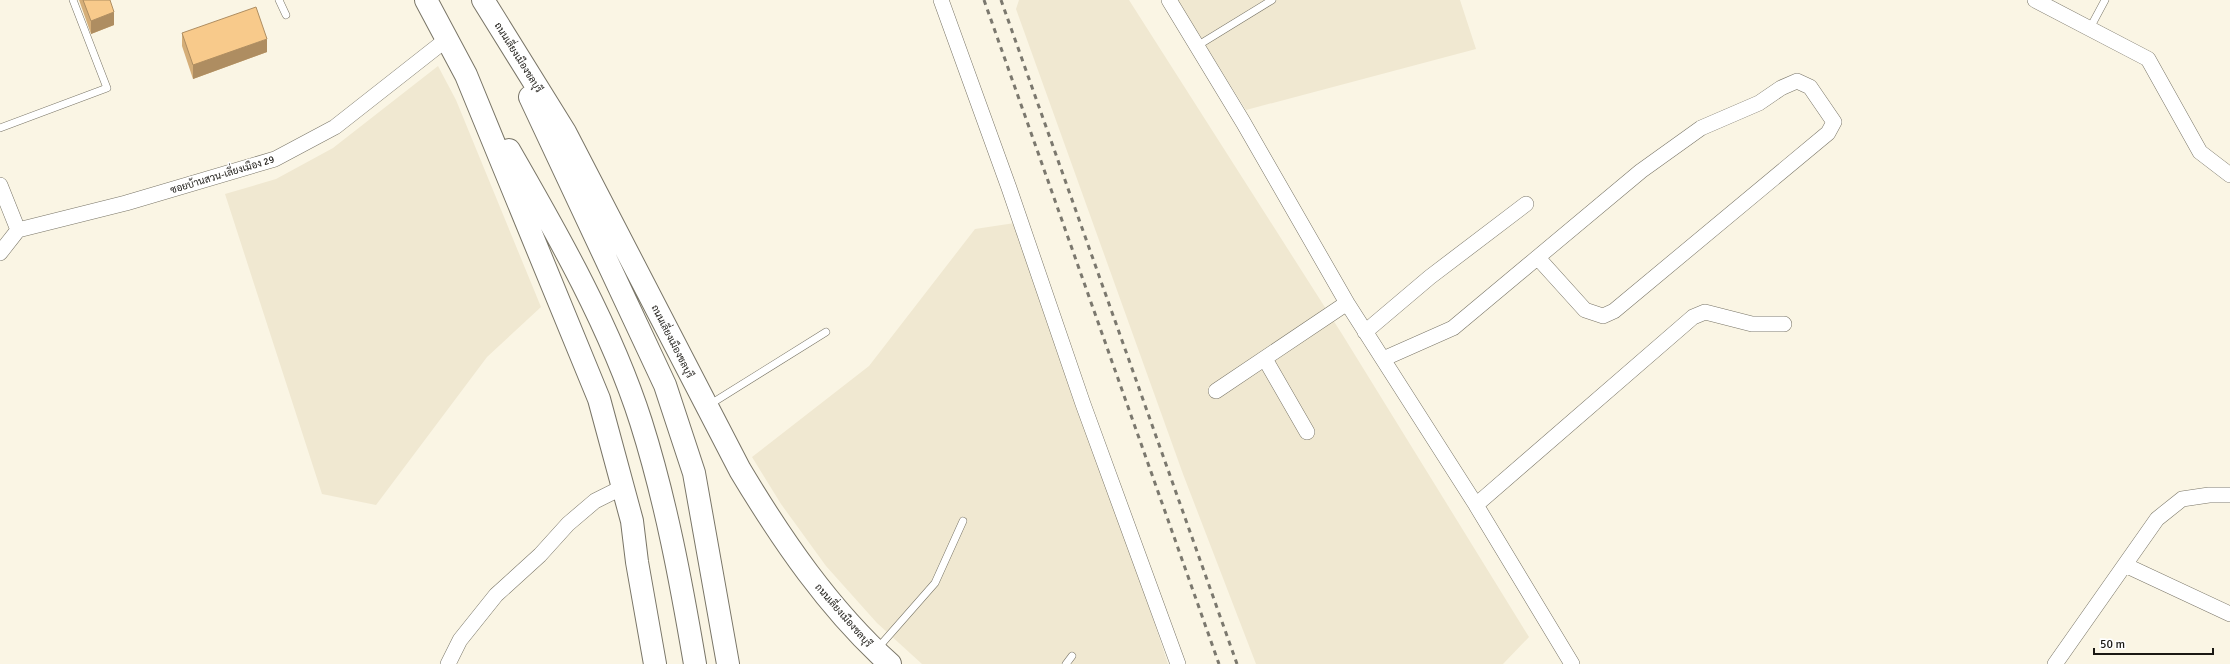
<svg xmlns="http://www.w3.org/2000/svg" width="2230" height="664" font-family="Signika,Sarabun,sans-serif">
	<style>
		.built { fill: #f0e8d1 }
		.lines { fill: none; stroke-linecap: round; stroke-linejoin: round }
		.service-casing { stroke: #797567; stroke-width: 8 }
		.minor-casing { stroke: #797567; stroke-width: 16 }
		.trunk-casing { stroke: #797567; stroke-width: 24 }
		.service { stroke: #fff; stroke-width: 7 }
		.minor { stroke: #fff; stroke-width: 15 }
		.trunk { stroke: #fff; stroke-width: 22 }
		.rail { stroke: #7b786e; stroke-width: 3; stroke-dasharray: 5 5; stroke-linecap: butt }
		.wall { fill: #d5ae78 }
		.shaded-wall { fill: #ae8d61 }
		.building { fill: #f8ca8b; stroke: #ae8d61 }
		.labels { text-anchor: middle; stroke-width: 3; stroke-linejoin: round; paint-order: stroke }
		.street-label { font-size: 10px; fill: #1a1813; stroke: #fff }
	</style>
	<rect width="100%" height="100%" fill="#faf5e4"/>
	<path class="built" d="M1019,0H1129L1342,334L1529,637L1503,664H1256L1183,474L1016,9Z
		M1177,0H1460L1476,49L1246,110Z
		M438,66L456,100L541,307L487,357L376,505L322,494L225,194L276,179L333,148Z
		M1021,222L1168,664H922L877,623L826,566L781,504L752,457L869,366L975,229Z"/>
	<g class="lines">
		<defs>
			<path id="service" d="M279,0L286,15
				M2090,28L2105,0
				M1197,46L1272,0
				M0,128L107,88L73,0
				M709,405L826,332
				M877,649L935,583L963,521
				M1066,664L1072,656"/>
			<path id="minor" d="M941,0L1009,188L1083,404L1178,664
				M1169,0L1243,122L1347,303L1476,505L1572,664
				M2035,0L2148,59L2200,152L2230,175
				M0,185L18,230
				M0,253L18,230L126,203L275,159L335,127L447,39
				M1365,332L1430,277L1526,204
				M1265,359L1307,432
				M1383,359L1453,328L1641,171L1701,128L1759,103L1781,88L1797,81L1810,87L1834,122L1828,133L1614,311L1603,316L1585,310L1538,258
				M1216,391L1347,303
				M1476,505L1693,317L1705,312L1752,324H1784
				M2125,565L2230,614
				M448,664L460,640L496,595L540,555L568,524L595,501L623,487
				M2055,664L2157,519L2182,499L2209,495H2230"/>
			<path id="trunk" d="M426,0L466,75L599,399L632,521L637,562L655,664
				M483,0L565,132L740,470C782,540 829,609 890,664
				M530,97L665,385L694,473L728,664
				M509,150C558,235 611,328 641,422C666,501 681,582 695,664"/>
		</defs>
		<use href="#service" class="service-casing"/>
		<use href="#minor" class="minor-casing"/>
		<use href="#trunk" class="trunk-casing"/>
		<use href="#service" class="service"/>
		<use href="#minor" class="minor"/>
		<use href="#trunk" class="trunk"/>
		<path class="rail" d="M984,0L1219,664
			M1001,0L1237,664"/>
	</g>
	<path class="wall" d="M79,0H110L114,25L91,34Z
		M182,33L267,52L193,79L182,46Z"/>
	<path class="shaded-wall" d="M114,12V25L91,34V21Z
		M267,39V52L193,79V65Z"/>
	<path class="building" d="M83,0H110L114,12L91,21Z
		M256,7L267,39L193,65L182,33Z"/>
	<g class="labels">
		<g class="street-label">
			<text transform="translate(519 57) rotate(58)" y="4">ถนนเลี่ยงเมืองชลบุรี</text>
			<text transform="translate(222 174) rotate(-17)" y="4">ซอยบ้านสวน-เลี่ยงเมือง 29</text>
			<text transform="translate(673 341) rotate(63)" y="4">ถนนเลี่ยงเมืองชลบุรี</text>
			<text transform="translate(844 615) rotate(49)" y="4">ถนนเลี่ยงเมืองชลบุรี</text>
		</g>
	</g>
	<path d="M2094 648v6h119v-6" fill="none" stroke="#1a1813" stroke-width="2"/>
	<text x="2100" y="648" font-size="12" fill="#1a1813" stroke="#ffffff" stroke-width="3" paint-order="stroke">50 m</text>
</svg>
